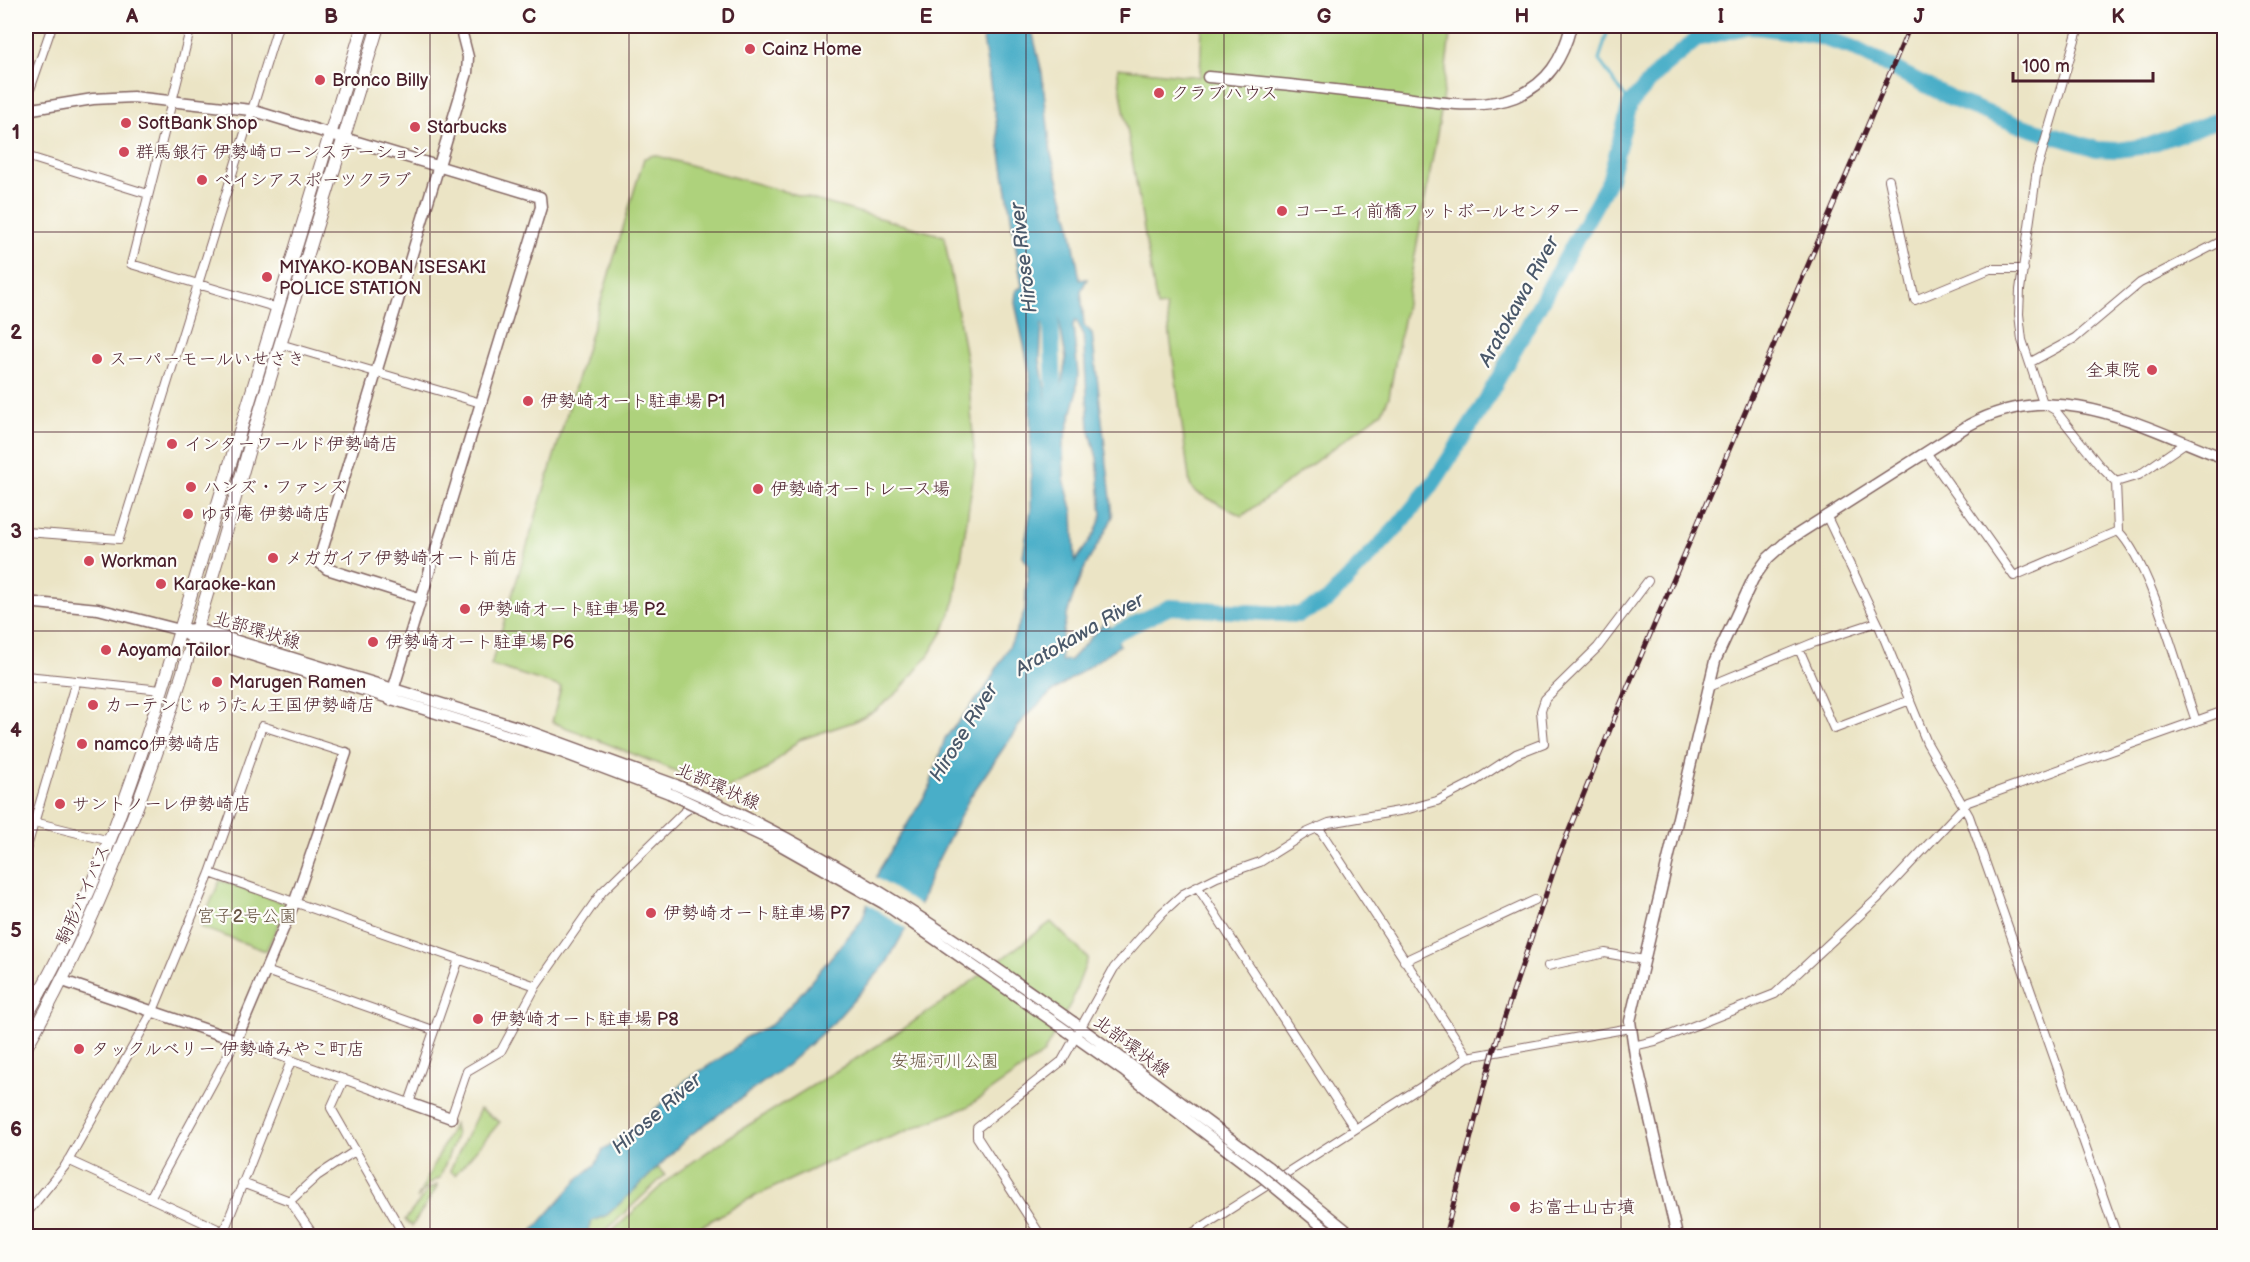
<svg xmlns="http://www.w3.org/2000/svg" width="2250" height="1262" font-family="'Balsamiq Sans','Klee One',sans-serif">
	<style>
		.green { fill: #aed27c; stroke: #7c7854; stroke-width: 1.5 }
		.water { fill: #49aec8; stroke: #4a667a; stroke-width: 1.5; fill-rule: evenodd }
		.pier { fill: #ebe4c5 }
		.lines { fill: none; stroke-linecap: round; stroke-linejoin: round }
		.stream { stroke: #49aec8; stroke-width: 3 }
		.river { stroke: #49aec8; stroke-width: 16 }
		.street-casing { stroke: #826461; stroke-width: 10 }
		.secondary-casing { stroke: #826461; stroke-width: 13 }
		.primary-casing { stroke: #826461; stroke-width: 14 }
		.street { stroke: #fff; stroke-width: 8 }
		.secondary { stroke: #fff; stroke-width: 10 }
		.primary { stroke: #fff; stroke-width: 12 }
		.rail-casing { stroke: #4a1f2b; stroke-width: 5 }
		.rail { stroke: #fdfcf7; stroke-width: 3; stroke-dasharray: 9; stroke-linecap: butt }
		.secondary-bridge-casing { stroke: #826461; stroke-width: 13; stroke-linecap: butt }
		.secondary-bridge { stroke: #fff; stroke-width: 10 }
		.grid { fill: none; stroke: #4a1f2b; stroke-width: 1.5; stroke-opacity: 0.55 }
		.poi-dot { fill: #d1495b; stroke: #fdfcf7; stroke-width: 2 }
		.labels { text-anchor: middle; stroke-width: 4.5; stroke-linejoin: round; paint-order: stroke }
		.poi-label { font-size: 18px; fill: #4a1f2b; stroke: #fdfcf7; text-anchor: start }
		.street-label { font-size: 18px; fill: #4a1f2b; stroke: #fdfcf7 }
		.park-label { font-size: 18px; fill: #685543; stroke: #fdfcf7 }
		.water-label { font-size: 20px; font-style: italic; fill: #4a586a; stroke: #fdfcf7 }
		.neatline { fill: none; stroke: #4a1f2b; stroke-width: 2 }
		.grid-label { font-size: 20px; text-anchor: middle; font-weight: bold; fill: #4a1f2b }
	</style>
	<rect width="100%" height="100%" fill="#fdfcf7"/>
	<filter id="ink" filterUnits="userSpaceOnUse"><feTurbulence type="fractalNoise" baseFrequency=".0167" numOctaves="2"/><feDisplacementMap in="SourceGraphic" scale="12" xChannelSelector="R" yChannelSelector="G"/><feConvolveMatrix kernelMatrix="1 2 1 2 8 2 1 2 1" color-interpolation-filters="sRGB"/></filter>
	<filter id="wash" filterUnits="userSpaceOnUse"><feTurbulence type="fractalNoise" baseFrequency=".008" numOctaves="4" result="noise"/><feDisplacementMap in="SourceGraphic" scale="24" xChannelSelector="R" yChannelSelector="G"/><feGaussianBlur stdDeviation="1.35" result="paint"/><feColorMatrix in="noise" values="0 0 0 0 0 0 0 0 0 0 0 0 0 0 0 0 0 1.4 0 .05"/><feComposite in="paint" operator="in"/></filter>
	<g filter="url(#wash)">
		<rect width="100%" height="100%" fill="#ebe4c5"/>
		<path class="green" d="M1202,26H1451L1440,118L1389,397L1382,412L1242,516L1194,491L1190,485L1166,306L1157,307L1118,74V68L1200,77Z
			M654,155L944,236L968,368L975,465L955,600L944,630L928,656L899,691L876,710L853,722L799,740L766,770L724,790L552,722L561,687L491,665L644,158Z
			M220,880L284,903L286,908L266,951L200,927Z
			M1051,922L1088,958L1071,1003L1043,1054L967,1107L828,1162L745,1201L684,1236H607L671,1177L729,1137L880,1044L956,993Z
			M480,1109L500,1122L455,1175L450,1170Z
			M454,1124L456,1136L440,1178L430,1183L417,1199Z
			M657,1167L665,1175L600,1236H585L592,1221L607,1215Z
			M437,1185L436,1189L412,1226L405,1220L429,1189Z"/>
		<path class="water" d="M981,26H1031L1042,73L1051,154L1070,222L1080,280L1087,279L1081,291L1084,325L1092,333L1113,516C1104,538 1091,553 1082,574C1071,598 1059,635 1061,661L1070,660L1106,621L1120,645L1052,692L1025,717L970,797L931,874L922,900L886,964L834,1022L787,1065L689,1136L641,1184L607,1215L592,1221L585,1236H528L579,1178L595,1165L603,1150L642,1122L686,1080L730,1052L746,1037L771,1025L796,999L862,920L879,870L929,789L945,738L985,689L1012,641L1025,610L1028,566L1023,556L1031,509L1030,373L1015,303L1016,290L1022,287ZM1051,315H1058L1066,358L1056,418L1051,424L1040,360L1042,324ZM1076,320L1083,333L1089,428L1097,458L1102,515L1095,533L1075,562L1073,512L1064,479L1063,445L1076,397L1078,374L1073,325Z"/>
		<path class="pier" d="M874,876L922,907L908,930L865,902Z"/>
		<g class="lines">
			<path class="stream" d="M1609,26L1599,60L1630,104"/>
			<path class="river" d="M1050,294L1056,439
				M1099,648L1114,634L1170,607L1298,615L1327,601L1398,526L1434,482L1481,409L1609,181L1630,104L1660,70L1697,39L1749,26L1813,35L1851,47L1959,102L2016,124L2097,149L2117,150L2146,146L2224,118"/>
		</g>
	</g>
	<g filter="url(#ink)">
		<g class="lines">
			<defs>
				<path id="street" d="M191,26L131,264L278,308
					M2079,26L2037,169L2020,290L2019,314L2022,340L2043,403L2055,410L2098,464L2116,482L2118,531C2151,563 2179,674 2196,721
					M26,101L52,26
					M26,156L148,194
					M1889,180L1915,300L1990,269H2024
					M280,344L481,403
					M2031,362L2075,338L2140,283L2224,240
					M1926,452L2014,576L2118,531
					M2116,482L2139,475L2185,443
					M1826,515L1880,628L1927,743L1969,816L2117,1236
					M26,532L119,539L278,26
					M1799,649L1834,729L1910,700
					M26,676L76,681L26,850
					M76,681L161,690
					M1709,686L1813,643L1877,622
					M26,820L110,841
					M1318,827L1468,1057
					M210,873L536,986L602,892L684,812L717,791
					M1197,886L1355,1129
					M1404,961L1535,900
					M1548,966L1605,953L1644,960
					M266,971L433,1030
					M1633,1046L1655,1041L1775,994L1878,898L1968,802L2224,711
					M344,1079L331,1108L401,1230L396,1236
					M451,1118L467,1071L501,1051L536,986
					M68,1160L224,1232
					M242,1183L290,1201L314,1236
					M150,1198L236,1040L409,1103L459,959
					M290,1201L317,1176L355,1151
					M26,1214L65,1166L153,1011L210,873L262,726L346,753
					M222,1236L291,1061
					M1041,1236L977,1137V1128L1062,1061L1114,968L1162,913L1183,894L1217,877L1260,862L1306,833L1329,823L1405,810L1437,801L1472,783L1516,754L1544,743L1541,711L1545,699L1598,647L1648,581
					M1188,1236L1468,1057L1630,1028"/>
				<path id="secondary" d="M1208,77C1268,82 1328,89 1389,96C1428,100 1477,112 1515,97C1548,84 1563,58 1571,26
					M26,110L93,99L133,97L251,110L540,197L541,207L390,700
					M422,599L327,569L320,563V557L467,73L468,57L460,26
					M26,602L98,609L180,630L196,629L211,633L520,728L676,785
					M187,635L561,752L669,793
					M63,981L236,1040L295,901L346,753
					M1073,1022L1268,1167
					M1067,1031L1125,1072L1260,1175
					M409,1103L451,1118
					M1677,1236L1635,1055L1630,1021L1715,661L1753,579L1768,558L1787,541L1969,425C2058,376 2140,426 2224,458"/>
				<path id="primary" d="M26,1017C112,869 158,704 207,540C259,369 311,197 363,26
					M26,1047C135,856 191,651 251,442C292,303 336,164 378,26"/>
			</defs>
			<use href="#street" class="street-casing"/>
			<use href="#secondary" class="secondary-casing"/>
			<use href="#primary" class="primary-casing"/>
			<use href="#street" class="street"/>
			<use href="#secondary" class="secondary"/>
			<use href="#primary" class="primary"/>
			<defs>
				<path id="rail" d="M1445,1236L1493,1052L1559,855L1617,712L1910,26"/>
			</defs>
			<use href="#rail" class="rail-casing"/>
			<use href="#rail" class="rail"/>
			<defs>
				<path id="secondary-bridge" d="M676,785C820,846 946,932 1073,1022
					M669,793L775,842L883,903L1067,1031
					M1268,1167L1353,1236
					M1260,1175L1334,1236"/>
			</defs>
			<use href="#secondary-bridge" class="secondary-bridge-casing"/>
			<use href="#secondary-bridge" class="secondary-bridge"/>
		</g>
	</g>
	<path class="grid" d="M232,26V1236M430,26V1236M629,26V1236M827,26V1236M1026,26V1236M1224,26V1236M1423,26V1236M1621,26V1236M1820,26V1236M2018,26V1236M26,232H2224M26,432H2224M26,631H2224M26,830H2224M26,1030H2224"/>
	<g class="poi-dot">
		<circle cx="750" cy="49" r="6"/>
		<circle cx="320" cy="80" r="6"/>
		<circle cx="1159" cy="93" r="6"/>
		<circle cx="126" cy="123" r="6"/>
		<circle cx="415" cy="127" r="6"/>
		<circle cx="124" cy="152" r="6"/>
		<circle cx="202" cy="180" r="6"/>
		<circle cx="1282" cy="211" r="6"/>
		<circle cx="267" cy="277" r="6"/>
		<circle cx="97" cy="359" r="6"/>
		<circle cx="2152" cy="370" r="6"/>
		<circle cx="528" cy="401" r="6"/>
		<circle cx="172" cy="444" r="6"/>
		<circle cx="191" cy="487" r="6"/>
		<circle cx="758" cy="489" r="6"/>
		<circle cx="188" cy="514" r="6"/>
		<circle cx="273" cy="558" r="6"/>
		<circle cx="89" cy="561" r="6"/>
		<circle cx="161" cy="584" r="6"/>
		<circle cx="465" cy="609" r="6"/>
		<circle cx="373" cy="642" r="6"/>
		<circle cx="106" cy="650" r="6"/>
		<circle cx="217" cy="682" r="6"/>
		<circle cx="93" cy="705" r="6"/>
		<circle cx="82" cy="744" r="6"/>
		<circle cx="60" cy="804" r="6"/>
		<circle cx="651" cy="913" r="6"/>
		<circle cx="478" cy="1019" r="6"/>
		<circle cx="79" cy="1049" r="6"/>
		<circle cx="1515" cy="1207" r="6"/>
	</g>
	<g class="labels">
		<g class="poi-label">
			<text x="762" y="55">Cainz Home</text>
			<text x="332" y="86">Bronco Billy</text>
			<text x="1171" y="99">クラブハウス</text>
			<text x="138" y="129">SoftBank Shop</text>
			<text x="427" y="133">Starbucks</text>
			<text x="136" y="158">群馬銀行 伊勢崎ローンステーション</text>
			<text x="214" y="186">ベイシアスポーツクラブ</text>
			<text x="1294" y="217">コーエィ前橋フットボールセンター</text>
			<text x="279" y="273">MIYAKO-KOBAN ISESAKI<tspan x="279" dy="21">POLICE STATION</tspan></text>
			<text x="109" y="365">スーパーモールいせさき</text>
			<text x="2140" y="376" text-anchor="end">全東院</text>
			<text x="540" y="407">伊勢崎オート駐車場 P1</text>
			<text x="184" y="450">インターワールド伊勢崎店</text>
			<text x="203" y="493">ハンズ・ファンズ</text>
			<text x="770" y="495">伊勢崎オートレース場</text>
			<text x="200" y="520">ゆず庵 伊勢崎店</text>
			<text x="285" y="564">メガガイア伊勢崎オート前店</text>
			<text x="101" y="567">Workman</text>
			<text x="173" y="590">Karaoke-kan</text>
			<text x="477" y="615">伊勢崎オート駐車場 P2</text>
			<text x="385" y="648">伊勢崎オート駐車場 P6</text>
			<text x="118" y="656">Aoyama Tailor</text>
			<text x="229" y="688">Marugen Ramen</text>
			<text x="105" y="711">カーテンじゅうたん王国伊勢崎店</text>
			<text x="94" y="750">namco伊勢崎店</text>
			<text x="72" y="810">サントノーレ伊勢崎店</text>
			<text x="663" y="919">伊勢崎オート駐車場 P7</text>
			<text x="490" y="1025">伊勢崎オート駐車場 P8</text>
			<text x="91" y="1055">タックルベリー 伊勢崎みやこ町店</text>
			<text x="1527" y="1213">お富士山古墳</text>
		</g>
		<g class="street-label">
			<text transform="translate(257 630) rotate(17)" y="6">北部環状線</text>
			<text transform="translate(718 786) rotate(24)" y="6">北部環状線</text>
			<text transform="translate(83 894) rotate(-66)" y="6">駒形バイパス</text>
			<text transform="translate(1132 1046) rotate(37)" y="6">北部環状線</text>
		</g>
		<g class="park-label">
			<text x="247" y="922">宮子2号公園</text>
			<text x="945" y="1067">安堀河川公園</text>
		</g>
		<g class="water-label">
			<text transform="translate(1023 258) rotate(-97)" y="7">Hirose River</text>
			<text transform="translate(1518 301) rotate(-61)" y="7">Aratokawa River</text>
			<text transform="translate(1079 634) rotate(-30)" y="7">Aratokawa River</text>
			<text transform="translate(963 732) rotate(-58)" y="7">Hirose River</text>
			<text transform="translate(656 1113) rotate(-41)" y="7">Hirose River</text>
		</g>
	</g>
	<rect width="2250" height="1262" fill="none" stroke="#fdfcf7" stroke-width="66"/>
	<path d="M2013 72v9h140v-9" fill="none" stroke="#4a1f2b" stroke-width="3"/>
	<text x="2022" y="72" font-size="18" fill="#4a1f2b" stroke="#fdfcf7" stroke-width="4.5" paint-order="stroke">100 m</text>
	<rect x="33" y="33" width="2184" height="1196" class="neatline"/>
	<g class="grid-label">
		<text x="132" y="23">A</text>
		<text x="331" y="23">B</text>
		<text x="529" y="23">C</text>
		<text x="728" y="23">D</text>
		<text x="926" y="23">E</text>
		<text x="1125" y="23">F</text>
		<text x="1324" y="23">G</text>
		<text x="1522" y="23">H</text>
		<text x="1721" y="23">I</text>
		<text x="1919" y="23">J</text>
		<text x="2118" y="23">K</text>
		<text x="16" y="139">1</text>
		<text x="16" y="339">2</text>
		<text x="16" y="538">3</text>
		<text x="16" y="737">4</text>
		<text x="16" y="937">5</text>
		<text x="16" y="1136">6</text>
	</g>
</svg>
